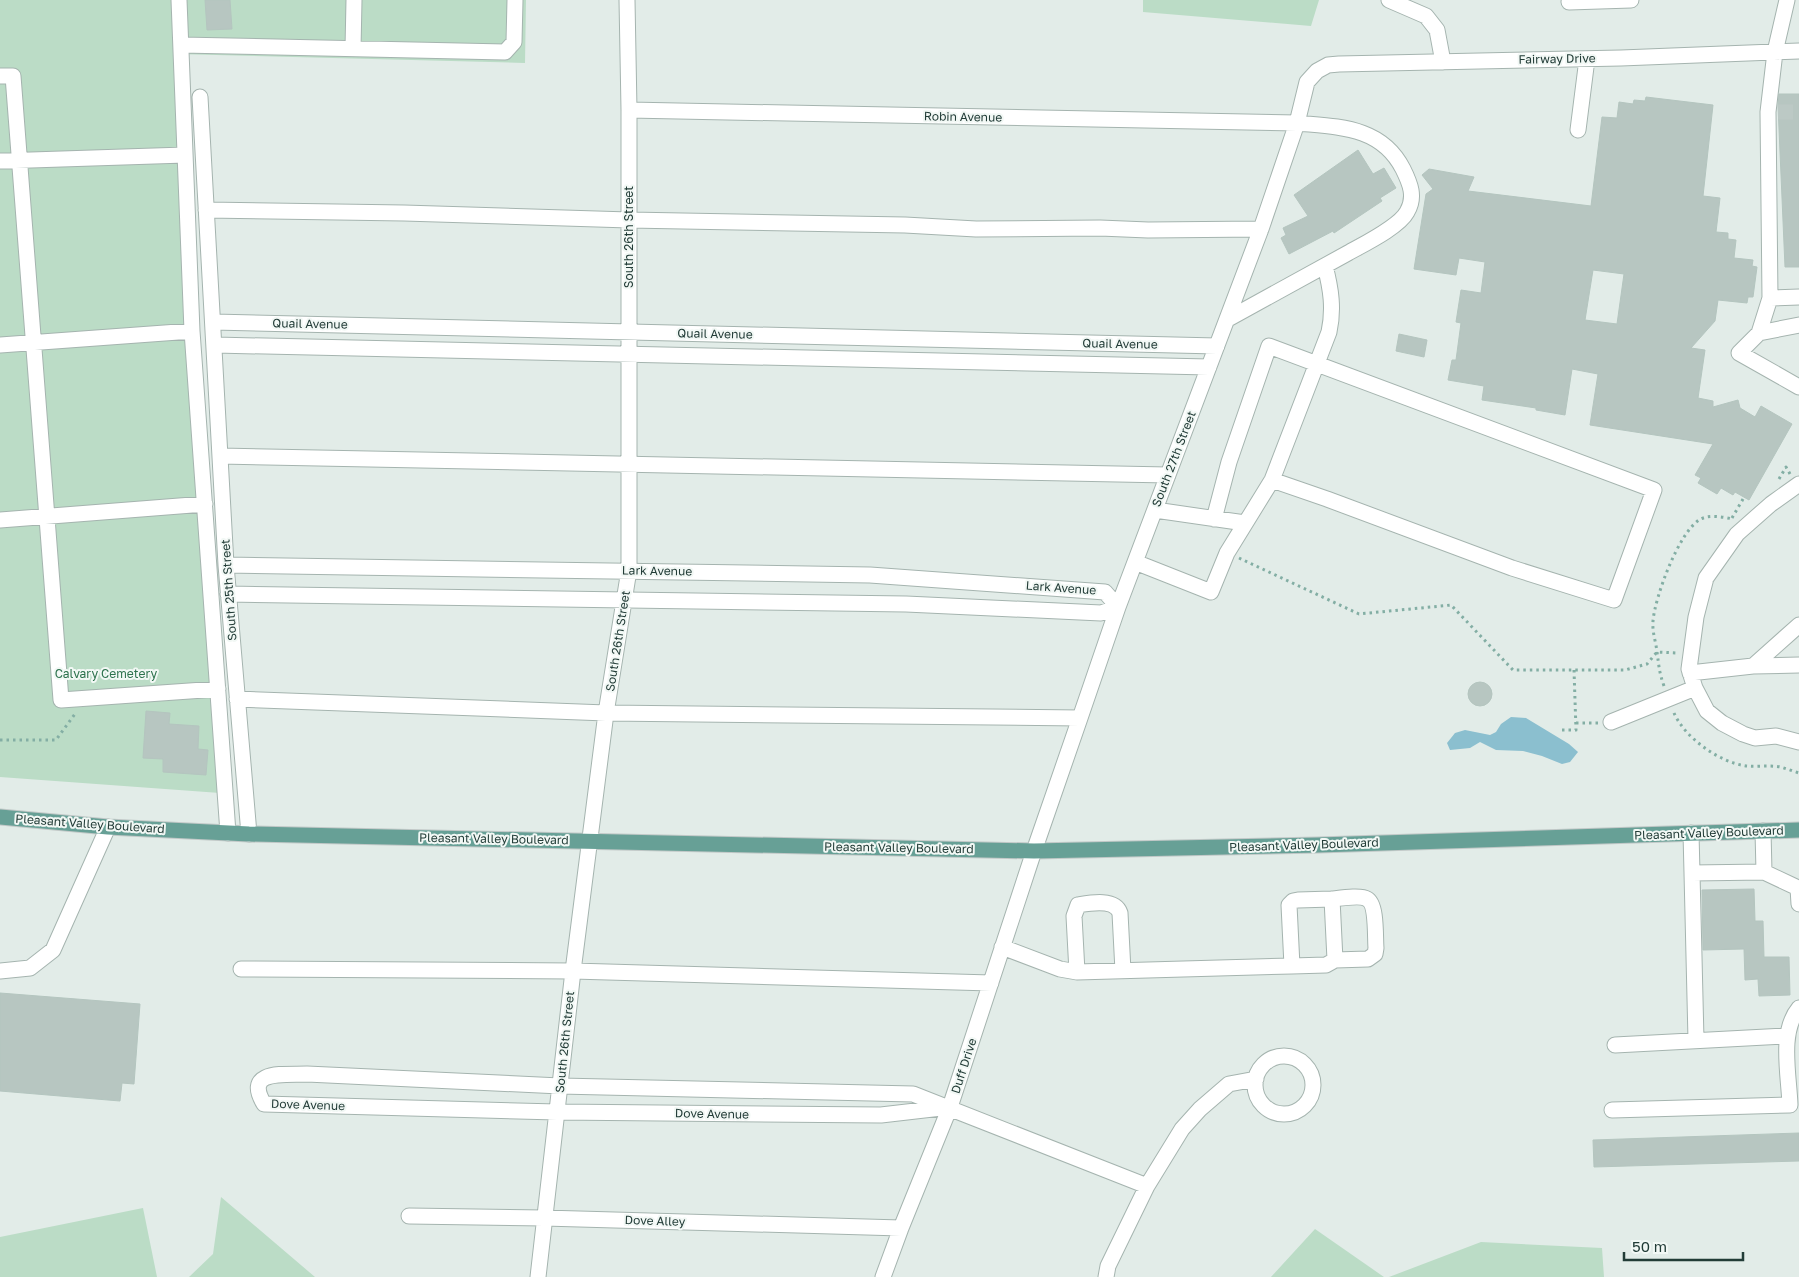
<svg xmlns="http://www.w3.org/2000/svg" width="1799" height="1277" font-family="'Golos Text',sans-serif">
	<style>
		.green { fill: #bbdcc6 }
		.water { fill: #8bbfcf }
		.building { fill: #b7c6c1; stroke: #b4c5bf; fill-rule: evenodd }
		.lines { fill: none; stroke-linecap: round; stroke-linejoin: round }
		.minor-tunnel { stroke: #bcc9c5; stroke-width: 15; stroke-dasharray: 15 8; stroke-linecap: butt }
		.minor-casing { stroke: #a5b4af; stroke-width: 17 }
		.major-casing { stroke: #c1c8c7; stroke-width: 17 }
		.path { stroke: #83aea4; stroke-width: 3; stroke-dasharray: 2.5 4; stroke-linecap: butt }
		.minor { stroke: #fff; stroke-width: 15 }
		.major { stroke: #67a096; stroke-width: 15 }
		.labels { text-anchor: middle; stroke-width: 4; stroke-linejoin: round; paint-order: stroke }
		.street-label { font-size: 12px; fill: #223c37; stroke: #f2f8f5 }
		.park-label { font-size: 12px; fill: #2d724d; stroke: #f2f8f5 }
	</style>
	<rect width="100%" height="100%" fill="#e2ece8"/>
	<path class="green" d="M0,0H526L525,63L176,54L220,793L0,777Z
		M1143,0H1319L1311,26L1143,12Z
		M221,1197L315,1277H189L213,1254Z
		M143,1208L157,1277H0V1237Z
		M1315,1229L1384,1277H1271Z
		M1481,1242L1602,1248L1604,1277H1389Z"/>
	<path class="water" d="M1511,717L1526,718L1569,744L1578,752L1570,762L1562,764L1542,756L1523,751L1496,750L1480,742L1470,748L1450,750L1447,743L1455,733L1465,730L1490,735L1496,732L1501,724Z"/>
	<path class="building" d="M205,0H230L232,29L207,30Z
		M1779,94H1799V267H1785L1778,106Z
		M1646,97L1713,105L1703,196L1720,198L1716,232L1728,233V239L1736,240L1734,258L1753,260L1752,266L1757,267L1753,297H1748L1747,303L1718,300L1715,321L1691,348L1705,350L1698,398L1713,401V407L1738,400L1740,408L1755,417L1761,406L1792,424L1749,500L1735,492L1733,495L1721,488L1717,494L1698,483L1701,478L1695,475L1713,444L1590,425L1598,374L1572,369L1565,415L1536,410V408L1482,400L1484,386L1448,380L1452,360H1456L1461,323L1456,322L1461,290L1481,293L1485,262L1459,258L1456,275L1414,269L1426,194L1433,189L1422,175L1429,169L1474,177L1468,191L1591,206L1602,117L1617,118L1619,102L1633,104L1634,100L1645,101ZM1593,270L1624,274L1617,324L1585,320Z
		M1358,150L1373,174L1384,168L1396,188L1380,198L1382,201L1334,233L1333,231L1289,254L1281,238L1286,235L1283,228L1308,216L1294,195Z
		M1399,334L1427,340L1424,357L1396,351Z
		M1468 694a12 12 0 1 1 24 0a12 12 0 1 1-24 0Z
		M146,711L170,713L169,724L199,726L198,749L208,750L206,775L163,772V759L143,758Z
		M1754,889L1755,921H1763L1764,957H1789L1790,995L1759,996L1758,979L1745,980L1744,949L1703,950L1702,890Z
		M0,993L140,1004L134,1084L122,1083L120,1101L0,1091Z
		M1799,1133V1161L1594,1167L1593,1140Z"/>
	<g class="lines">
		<path class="minor-tunnel" d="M1778,112H1799"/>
		<defs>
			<path id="minor" d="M179,0L192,331
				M1389,0L1426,16L1437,30L1443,62
				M1569,2L1631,0
				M181,45L505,52L514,42L515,0
				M353,49L354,0
				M0,76H13L61,700L218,689
				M200,97L226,565L249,834
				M629,110L1297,123C1338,127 1381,126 1403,169C1410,183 1416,197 1407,212C1399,227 1364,244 1348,253C1308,275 1268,297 1228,319
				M1578,130L1587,59
				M0,161L185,155
				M206,210L404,213L629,220L905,225L976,229L1100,228L1148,230L1261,229
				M1770,298L1768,112L1775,52L1787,0
				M213,322L1217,346
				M1799,325L1759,333L1739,353L1799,387
				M1759,333L1770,298L1799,297
				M0,345L192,331L228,833
				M215,345L1209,367
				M220,456L1168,475
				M1799,484L1771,504L1737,534L1706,578L1696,617L1689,669L1695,688L1707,711L1722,723L1743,734L1755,738L1776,736L1799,742
				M1155,510L1245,523
				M1214,519L1229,462L1269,346L1654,490L1614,600L1512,568L1327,499L1272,480
				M0,520L205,504
				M1135,562L1211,592L1227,553L1272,480L1329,332C1334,309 1331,289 1325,266
				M226,565L870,575L1105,592L1118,607L1101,613L906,604L228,594
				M1753,666L1799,625
				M1690,673L1753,666L1799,665
				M237,699L606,713L1080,718
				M1611,722L1695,688
				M1763,831L1764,872
				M1691,833L1692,873
				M1332,899C1341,898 1361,895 1367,899C1377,904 1375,937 1376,948L1375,954L1368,959L1335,960
				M1002,947L1060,969L1077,972L1292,966L1326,965L1335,960L1332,899L1298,900L1293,901L1289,905L1292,966
				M241,969L573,971L991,983
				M0,971L30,968L53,950L108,827
				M1077,972L1074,916L1078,905C1090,903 1115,898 1120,913L1123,971
				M1696,1040L1692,873L1764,872L1798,888L1799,904
				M1615,1045L1786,1036
				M1255 1085a29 29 0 1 1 58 0a29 29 0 1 1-58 0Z
				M950,1107L881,1115L557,1112L264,1104C243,1069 285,1075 307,1074L560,1086L913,1094L1147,1186
				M1612,1110L1790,1105C1789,1075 1779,1032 1799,1008
				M409,1216L544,1218L901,1228
				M538,1277L573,971L606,713L629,570V110L627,0
				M883,1277L901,1228L950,1107L1034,851L1080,718L1118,607L1261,229L1297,123L1307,82L1317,71L1328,65L1339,64L1621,58L1799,51
				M1106,1277L1108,1266L1147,1186L1182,1129L1200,1109L1229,1084L1256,1079"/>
			<path id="major" d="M0,817L108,827L249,834L1034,851L1318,845L1799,830"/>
		</defs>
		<use href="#minor" class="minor-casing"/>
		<use href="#major" class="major-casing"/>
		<path class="path" d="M1779,479L1786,467L1790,474
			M1732,518L1743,499
			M1239,558L1359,614L1451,605L1513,670H1625L1647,664L1657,652L1677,653
			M1664,686C1659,672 1659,666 1657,652C1656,642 1652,632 1653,621C1655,597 1678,534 1699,520C1708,514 1723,517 1733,519
			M1674,713C1685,738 1719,762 1746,766C1757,767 1769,765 1781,767C1787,769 1793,771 1799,773
			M1576,723H1598
			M1562,730H1576L1574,670
			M0,740H56L75,714"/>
		<use href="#minor" class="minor"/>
		<use href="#major" class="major"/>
	</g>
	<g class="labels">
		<g class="street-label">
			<text transform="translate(1557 59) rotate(-1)" y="4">Fairway Drive</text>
			<text transform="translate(963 117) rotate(1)" y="4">Robin Avenue</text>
			<text transform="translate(629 237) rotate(-90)" y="4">South 26th Street</text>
			<text transform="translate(310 324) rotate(1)" y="4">Quail Avenue</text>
			<text transform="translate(715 334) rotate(1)" y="4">Quail Avenue</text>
			<text transform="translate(1120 344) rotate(1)" y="4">Quail Avenue</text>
			<text transform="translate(1174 459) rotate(-69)" y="4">South 27th Street</text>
			<text transform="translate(657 571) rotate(1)" y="4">Lark Avenue</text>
			<text transform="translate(1061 588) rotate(4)" y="4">Lark Avenue</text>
			<text transform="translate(229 590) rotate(-94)" y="4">South 25th Street</text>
			<text transform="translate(618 641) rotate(-81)" y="4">South 26th Street</text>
			<text transform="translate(90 824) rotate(4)" y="4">Pleasant Valley Boulevard</text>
			<text transform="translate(1709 833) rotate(-2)" y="4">Pleasant Valley Boulevard</text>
			<text transform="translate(494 839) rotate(1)" y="4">Pleasant Valley Boulevard</text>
			<text transform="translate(1304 845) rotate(-2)" y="4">Pleasant Valley Boulevard</text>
			<text transform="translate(899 848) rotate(1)" y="4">Pleasant Valley Boulevard</text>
			<text transform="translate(565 1042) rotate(-84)" y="4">South 26th Street</text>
			<text transform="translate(964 1066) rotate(-72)" y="4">Duff Drive</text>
			<text transform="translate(308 1105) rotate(2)" y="4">Dove Avenue</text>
			<text transform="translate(712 1114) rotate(1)" y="4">Dove Avenue</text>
			<text transform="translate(655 1221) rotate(2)" y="4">Dove Alley</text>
		</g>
		<g class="park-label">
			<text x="106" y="678">Calvary Cemetery</text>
		</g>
	</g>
	<path d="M1624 1252v8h119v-8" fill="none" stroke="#223c37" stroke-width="2.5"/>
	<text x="1632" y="1252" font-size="15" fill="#223c37" stroke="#f2f8f5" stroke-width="4" paint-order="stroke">50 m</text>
</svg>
